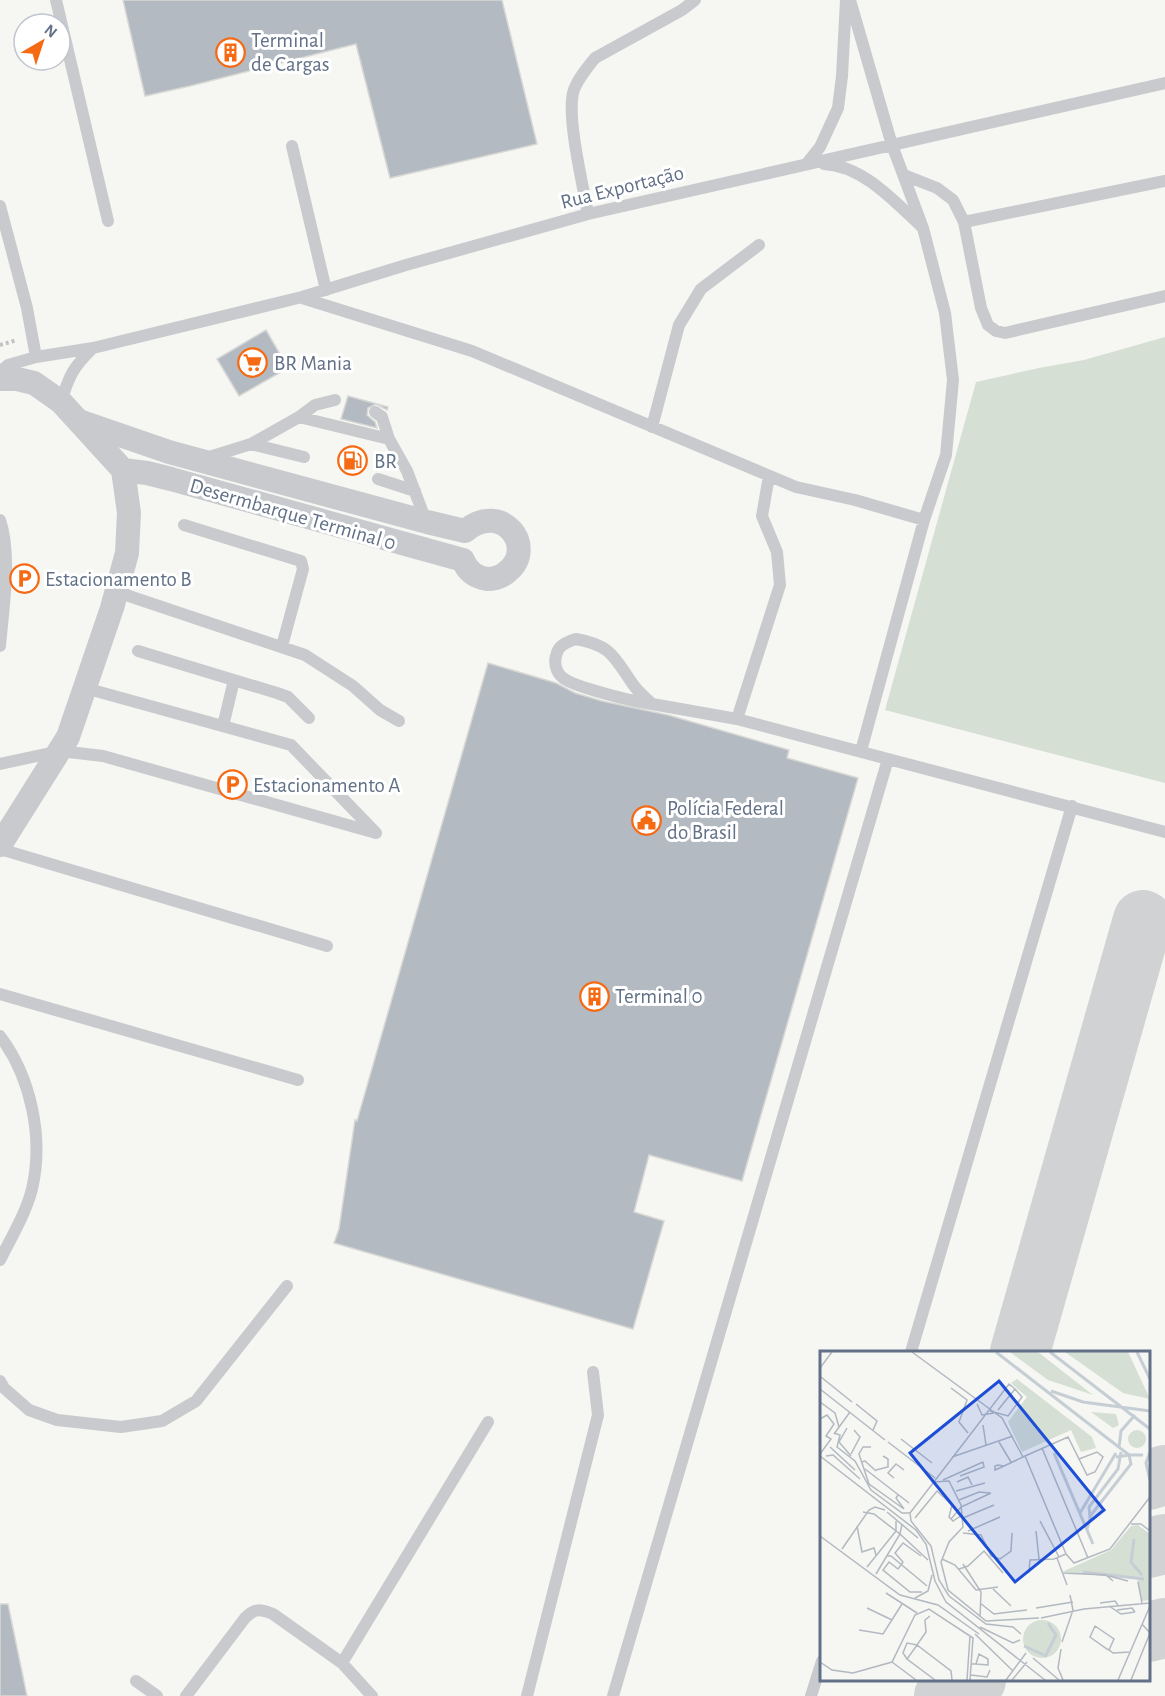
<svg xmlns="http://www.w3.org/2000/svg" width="1165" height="1696" font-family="'Alegreya Sans',sans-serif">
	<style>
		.green { fill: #d6dfd3 }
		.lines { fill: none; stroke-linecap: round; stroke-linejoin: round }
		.taxiway { stroke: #d0d2d3; stroke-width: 60 }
		.building { fill: #b4bac1; stroke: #d7d8d5; stroke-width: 1.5 }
		.path { stroke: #c0c2c4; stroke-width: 4; stroke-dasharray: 3 3; stroke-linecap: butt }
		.service { stroke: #c8cace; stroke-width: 12 }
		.minor { stroke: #c8cace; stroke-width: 24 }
		.labels { text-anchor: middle; stroke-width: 6; stroke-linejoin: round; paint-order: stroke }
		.poi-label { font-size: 21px; fill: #627187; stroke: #fff; text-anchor: start }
		.street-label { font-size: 21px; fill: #627187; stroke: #fff }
		.inset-river { fill: none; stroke: #c6ced5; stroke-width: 3 }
		.inset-road { fill: none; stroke: #b2b9c1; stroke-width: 1.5 }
		.view { fill: #1d4ed8; fill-opacity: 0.15; stroke: #1d4ed8; stroke-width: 3 }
		.inset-edge { fill: none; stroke: #627187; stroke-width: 3 }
	</style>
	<rect width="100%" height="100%" fill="#f6f6f2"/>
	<path class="green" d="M1165,337V783L885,710L976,382L1039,368L1084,360Z"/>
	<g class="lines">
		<path class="taxiway" d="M1020,1352L1143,920
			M1148,1480L1165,1475
			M1148,1548L1165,1544
			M1148,1632L1165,1628
			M944,1696L976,1680"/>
	</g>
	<path class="building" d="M123,0H502L537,144L390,178L356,44L190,86L145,96Z
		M266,330L288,368L239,396L217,359Z
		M348,396L388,407L387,410L376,404L368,408L367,415L375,422L377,428L341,419Z
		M488,663L556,683L575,693L602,701L668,715L789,750L787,758L858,778L742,1181L649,1155L634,1212L664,1221L633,1329L334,1243L339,1229L355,1120L357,1121Z
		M0,1604H8L27,1696H0Z"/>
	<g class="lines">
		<path class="path" d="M0,345L17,340"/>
		<path class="service" d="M56,0L108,221
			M850,0L892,145L923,228L945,313L953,380L946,455L924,520L861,751
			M292,146L326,290
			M808,162L820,147L838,108L842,76L846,0
			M824,164C863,166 893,200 921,226
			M904,175L937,188L953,200L964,222L981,308L988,325L996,331L1005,333L1165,296
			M0,206L27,308L36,357
			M588,214C583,185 567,120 573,93C576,81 587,68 595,58L682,10L695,0
			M964,222L1165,181
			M302,298L472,351L796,487L855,500L924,520
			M0,372L8,365L36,357L93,348L302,297L406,265L588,214L1165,83
			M61,402C69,376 73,367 93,348
			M375,412L382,417L389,439L407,471L426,521
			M299,417L389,439
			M652,427L679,325L701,289L759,245
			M251,444L304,457
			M206,458L251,444L299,417L315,405L335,400
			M378,479L415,491
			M0,520C12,555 3,610 0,646
			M184,525L301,561L303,569L282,646
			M117,592L305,655L353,686L380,710L399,721
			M576,639C611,645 614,657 632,683C637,691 645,697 652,704C636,702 572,687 562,677C556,672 554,663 556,656C558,645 567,642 576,639Z
			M138,651L277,693L288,697L309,718
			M85,688L291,745L375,832
			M652,704L737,719L888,759
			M737,719L780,585L777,552L762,516L769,476
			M223,726L234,680
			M0,764L60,751L103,756L376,833
			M0,849L327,946
			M0,994L298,1080
			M0,1036C31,1077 44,1138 32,1189C26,1213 11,1238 0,1260
			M911,1352L1072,806
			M0,1381L4,1388L29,1410L57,1420L121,1427L162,1421L196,1401L287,1286
			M342,1663L488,1422
			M136,1681L157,1696
			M186,1696L245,1618C255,1608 260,1609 273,1614L342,1663L372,1696
			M527,1696L598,1415L593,1372
			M613,1696L888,759L1165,832
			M811,1696L822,1661"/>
		<path class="minor" d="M0,379H17L34,383L61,402L123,470L129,513L127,553L112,608L68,737L0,845
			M79,421L169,452L427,522L465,531C502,500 537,547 508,571C503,576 495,579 487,579C475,577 467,571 463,560L171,479L147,473L123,470"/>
	</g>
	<defs>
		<symbol id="building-ring" viewBox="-11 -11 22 22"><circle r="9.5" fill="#fff" stroke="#f56a13" stroke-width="1.5"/><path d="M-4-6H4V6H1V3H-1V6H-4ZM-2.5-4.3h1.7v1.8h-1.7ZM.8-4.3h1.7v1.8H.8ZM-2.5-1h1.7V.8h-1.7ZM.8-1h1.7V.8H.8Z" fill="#f56a13"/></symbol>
		<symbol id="supermarket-ring" viewBox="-11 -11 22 22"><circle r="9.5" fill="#fff" stroke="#f56a13" stroke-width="1.5"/><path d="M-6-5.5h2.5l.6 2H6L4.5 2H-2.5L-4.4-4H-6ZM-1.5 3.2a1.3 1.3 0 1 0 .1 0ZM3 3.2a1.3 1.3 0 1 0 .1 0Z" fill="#f56a13"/></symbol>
		<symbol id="fuel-ring" viewBox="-11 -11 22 22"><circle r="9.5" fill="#fff" stroke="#f56a13" stroke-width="1.5"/><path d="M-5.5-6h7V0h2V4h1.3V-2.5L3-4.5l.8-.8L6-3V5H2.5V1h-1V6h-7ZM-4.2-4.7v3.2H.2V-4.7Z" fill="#f56a13"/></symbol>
		<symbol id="parking-ring" viewBox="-11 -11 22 22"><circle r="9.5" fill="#fff" stroke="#f56a13" stroke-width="1.5"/><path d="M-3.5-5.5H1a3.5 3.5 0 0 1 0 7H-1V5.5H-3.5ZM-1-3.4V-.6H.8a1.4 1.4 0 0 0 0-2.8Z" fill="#f56a13"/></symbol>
		<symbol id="civic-ring" viewBox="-11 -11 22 22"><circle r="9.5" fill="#fff" stroke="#f56a13" stroke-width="1.5"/><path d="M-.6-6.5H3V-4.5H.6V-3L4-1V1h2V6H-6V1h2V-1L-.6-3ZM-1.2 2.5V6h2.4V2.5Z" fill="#f56a13"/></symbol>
	</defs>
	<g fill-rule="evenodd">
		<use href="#building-ring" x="214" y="36" width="33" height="33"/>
		<use href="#supermarket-ring" x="236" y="346" width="33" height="33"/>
		<use href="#fuel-ring" x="336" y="444" width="33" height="33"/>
		<use href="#parking-ring" x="8" y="562" width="33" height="33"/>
		<use href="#parking-ring" x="216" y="768" width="33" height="33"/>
		<use href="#civic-ring" x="630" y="804" width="33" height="33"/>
		<use href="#building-ring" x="578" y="980" width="33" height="33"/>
	</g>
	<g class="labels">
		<g class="poi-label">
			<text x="251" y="47">Terminal<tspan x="251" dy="24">de Cargas</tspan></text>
			<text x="274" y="370">BR Mania</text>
			<text x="374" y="468">BR</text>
			<text x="45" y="586">Estacionamento B</text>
			<text x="253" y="792">Estacionamento A</text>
			<text x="667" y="815">Polícia Federal<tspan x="667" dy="24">do Brasil</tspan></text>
			<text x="615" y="1003">Terminal 0</text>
		</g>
		<g class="street-label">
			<text transform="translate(622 187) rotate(-14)" y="7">Rua Exportação</text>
			<text transform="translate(293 514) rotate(16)" y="7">Desermbarque Terminal 0</text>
		</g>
	</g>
	<g transform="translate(820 1351)">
		<rect width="330" height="330" fill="#f6f6f2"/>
		<path d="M190,1H218L273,44L228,29ZM245,1H308L330,48L303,42ZM197,28L272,86L276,97L261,101L251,79L202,101L188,71L207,46L191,32ZM271,61L296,63L299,74L293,77ZM308 88a9 9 0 1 1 18 0a9 9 0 1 1-18 0ZM318,174L330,183V249L322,250L317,228L242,221L291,199L311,175ZM203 288a19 19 0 1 1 38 0a19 19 0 1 1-38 0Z" fill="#d6dfd3"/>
		<path class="inset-river" d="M176,1L309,104H323M230,1L330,78M317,1L330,28M231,40L263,51L330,60M299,96L301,80L315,64M330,101L326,112L330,129M234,102L273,193M260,162L296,102M270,167L269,156L298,118L301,101M267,178L271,164L311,113L309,104L296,106M314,188L311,211L322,224M263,221L324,228M204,295L224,304M225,306L236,284L228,272"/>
		<path class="inset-road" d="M92,1L182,67L203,106M0,17L12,1M1,26L32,51M131,37L147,49L139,71L148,82M0,38L65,89M0,51L15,62L19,76M36,53L57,70L53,79M157,53L162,64L174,62M170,60L188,65L202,46L195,38M0,68L7,64L14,73L6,85L11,88L0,103M163,74L166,94M27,77L19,91L31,105M14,82L20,84L17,96L35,110L51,139L82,162H90M14,83L30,61M81,88L112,112M68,91L115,127M179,91L191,111M10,96L35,119M51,96H43L39,103L49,133L84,158L76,147L78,144M222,97L268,207M31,103L40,86L34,79M0,105L96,179L106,193L115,230L126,251L225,329M6,105L13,104L40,128M132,106L193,85M41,111L45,110L56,120M175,115L178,114L184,115L175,119ZM184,115L205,105M45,118L89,152M56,119L68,116V108L63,105M140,125L164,116L163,111M74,127L68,122L76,113L84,119M123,129L163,111M113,131L129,130L141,154L143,176L129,191L121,211L128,239L166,270L219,267M137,131L148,126L152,134M136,140L165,132M139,149L159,141L170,142M43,161L54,163L80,183L56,223M67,161L98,187M90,162L189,33L195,38L178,59M90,162L91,170L111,195L119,229L129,245L166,273L193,276L201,283M95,167L117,140L132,154L129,166L133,170L142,164M143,167L174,154M131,168L141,156L171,142M220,170L239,206M82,173L80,183L108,209M311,173H321L330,180M37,175L42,201L54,197L56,204M148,180L180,166M216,180L219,208M143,182L161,184L171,205L180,208L191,200L192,182M0,185L80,244L118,254L159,283M22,198L49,159L55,156L65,159M246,203L205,105L248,86L267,124L275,121L283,106L277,101L259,108M66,205H71L107,235M101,205L83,192L75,202L83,211L78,218L69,211L63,219L90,241H102M237,207L247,234M122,208L135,214L156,239L178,236M143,213L161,241L160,266M47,216L76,180V170M139,218L148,215L164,200L183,222M205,222L209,221L210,209L234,208L246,203L254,212L290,198L330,146M242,222L286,224L293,230M289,225L308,230M318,231L322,252M173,238L191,255M66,242L97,262M95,247L108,240L112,224M160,252L174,263L207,259M280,252L295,250L298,254M289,255L301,263L315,261M47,257L72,269M216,257L253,251M297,259L312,257L315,261M221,267L264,258L330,252M160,276L193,292L200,289M39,279L63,283L82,253M155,283L193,320M242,291L253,259L250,244M241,298L238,317L243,329M289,299L294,288L275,275L270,286L287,298L289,299L293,302L311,301M213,307L239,329M87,308L83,302L87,292L97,294L106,281L105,269L110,265M0,311L12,319L33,322L72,311L95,264L109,258L153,287L150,329M72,311L96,329M152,313H156L168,314V308L159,303L156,313M151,324L167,326L170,319M115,329L87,308L97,294L131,320L132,329M147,329L150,285M186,329L206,302M192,329L207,311M298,329L330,255M311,329L330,282L322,273"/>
		<path class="view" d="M179,30L284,159L195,231L90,102Z"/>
		<rect width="330" height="330" class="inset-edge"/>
	</g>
	<g transform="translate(42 42) rotate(39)"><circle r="28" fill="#ffffff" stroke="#c0c6cf" stroke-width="1.5"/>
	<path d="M0-4.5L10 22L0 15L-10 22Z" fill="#f56a13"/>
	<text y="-9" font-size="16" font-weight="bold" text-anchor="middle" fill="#627187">N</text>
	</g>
</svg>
